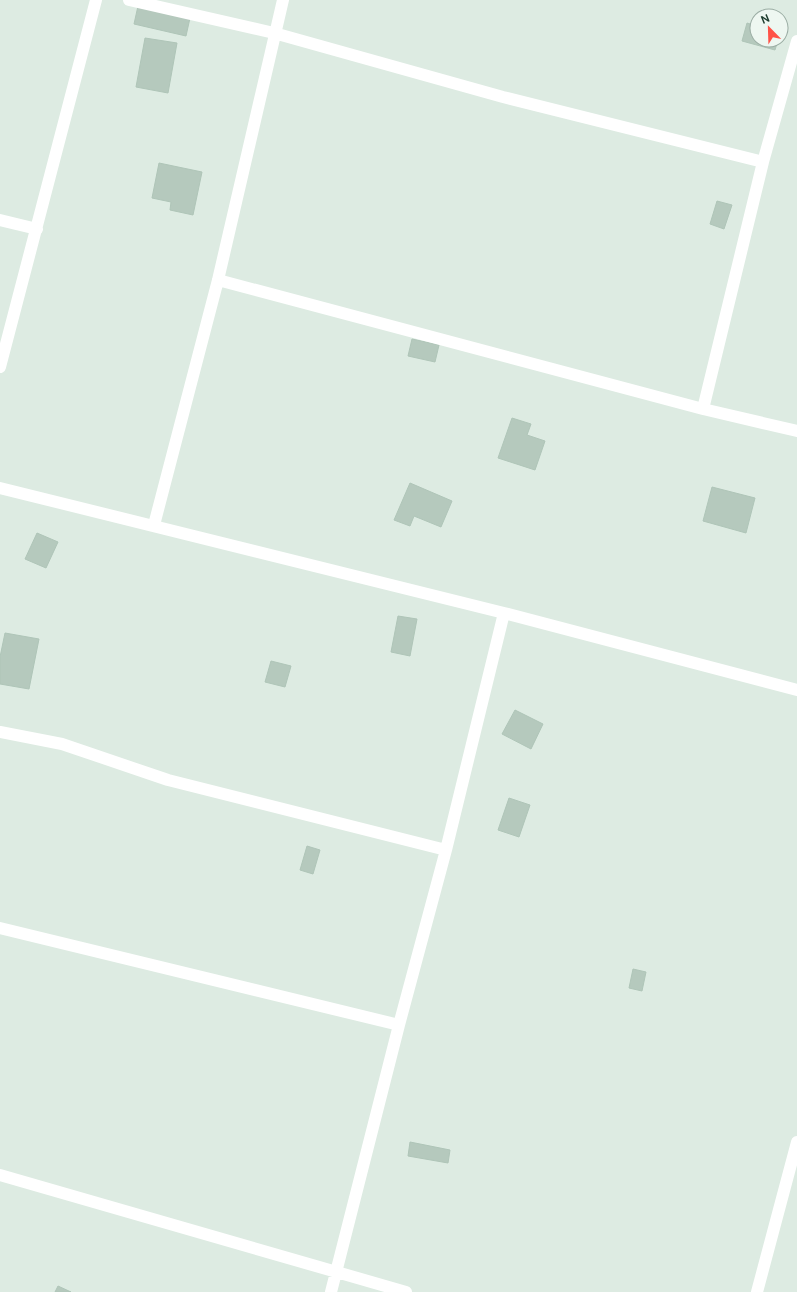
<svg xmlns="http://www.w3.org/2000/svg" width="797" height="1292" font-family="'DM Sans',sans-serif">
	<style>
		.building { fill: #b5c9bd; stroke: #afc5b8 }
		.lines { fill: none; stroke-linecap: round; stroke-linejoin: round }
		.minor { stroke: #fff; stroke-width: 12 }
	</style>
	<rect width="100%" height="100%" fill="#ddebe2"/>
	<path class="building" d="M138,6L190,18L186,36L134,24Z
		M747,23L757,26V40H778L775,50L742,41Z
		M145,38L177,43L168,93L136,87Z
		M159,163L202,172L193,215L170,210L171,202L152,198Z
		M717,201L732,205L724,229L710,224Z
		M412,339L439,345L435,362L408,356Z
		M512,418L531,424L527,435L545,441L535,470L498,458Z
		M410,483L452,501L441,527L414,516L410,526L394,520Z
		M712,487L755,498L746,533L703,521Z
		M37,533L58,542L46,568L25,559Z
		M398,616L417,619L410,656L391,652Z
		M5,633L39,639L29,689L0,684V657Z
		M271,661L291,666L285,687L265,682Z
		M515,710L543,724L531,749L502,734Z
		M509,798L530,805L519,837L498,830Z
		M307,846L320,850L313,874L300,870Z
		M633,969L646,972L642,991L629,988Z
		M410,1142L450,1150L448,1163L408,1156Z
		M58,1286L71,1292H55Z"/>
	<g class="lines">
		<path class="minor" d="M129,0L274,33L503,97L763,162
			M0,220L37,229
			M218,280L703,409L797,431
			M0,367L96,0
			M703,409L763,162L797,41
			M0,488L504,613L797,690
			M154,525L218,280L283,0
			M0,732L62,744L168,780L446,850
			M0,928L399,1025
			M0,1175L406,1292
			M331,1292L399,1025L446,850L504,613
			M757,1292L797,1142"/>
	</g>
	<g transform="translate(769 28) rotate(337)"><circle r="19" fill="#eef7f1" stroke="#9aaca3"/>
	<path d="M0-3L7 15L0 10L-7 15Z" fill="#ff5247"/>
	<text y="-6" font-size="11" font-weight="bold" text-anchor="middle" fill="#1d3c2e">N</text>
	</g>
</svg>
